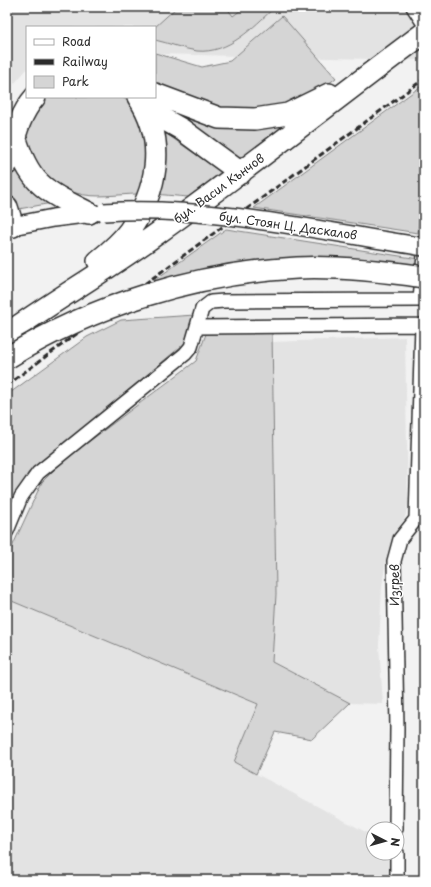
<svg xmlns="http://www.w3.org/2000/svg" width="431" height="887" font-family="'Playpen Sans',sans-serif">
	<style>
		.built { fill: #e3e3e3 }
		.green { fill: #d5d5d5; stroke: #808080 }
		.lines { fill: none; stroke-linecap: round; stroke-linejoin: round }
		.minor-casing { stroke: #2b2b2b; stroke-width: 16 }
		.tertiary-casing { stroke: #2b2b2b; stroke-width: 20 }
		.primary-casing { stroke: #2b2b2b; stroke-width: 24 }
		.minor { stroke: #fff; stroke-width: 13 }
		.tertiary { stroke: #fff; stroke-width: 17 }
		.primary { stroke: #fff; stroke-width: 21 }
		.rail { stroke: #2b2b2b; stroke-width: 3; stroke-dasharray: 6 3; stroke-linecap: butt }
		.tertiary-bridge-casing { stroke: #2b2b2b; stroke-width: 20; stroke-linecap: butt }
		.primary-bridge-casing { stroke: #2b2b2b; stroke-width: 24; stroke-linecap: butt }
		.tertiary-bridge { stroke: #fff; stroke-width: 17 }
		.primary-bridge { stroke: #fff; stroke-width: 21 }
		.labels { text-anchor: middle; stroke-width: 3; stroke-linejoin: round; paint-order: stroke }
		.street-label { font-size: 12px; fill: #2b2b2b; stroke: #fff }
	</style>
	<rect width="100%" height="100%" fill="#f2f2f2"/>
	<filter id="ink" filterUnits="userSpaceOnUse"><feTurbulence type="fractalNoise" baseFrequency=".025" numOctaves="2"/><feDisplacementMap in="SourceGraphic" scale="8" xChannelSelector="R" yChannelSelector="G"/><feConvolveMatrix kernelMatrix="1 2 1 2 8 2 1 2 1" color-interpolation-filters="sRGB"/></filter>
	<g filter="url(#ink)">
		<path class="built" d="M7,7H424V57L420,60L155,54V27H27V69L7,92Z
			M405,337L408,503L405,518L394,534L387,554L382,586L379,645L383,704L350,703L272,662L276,594L272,342Z
			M7,599L258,704L234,762L373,836V853H389L390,880H7Z"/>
		<path class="green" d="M177,7H226L233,16L245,7L274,8C253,27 229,54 197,51C183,49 169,43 155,40V27Z
			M282,16L336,78L320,90L278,109L229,112L167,90L155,84V53L202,67L230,61Z
			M424,84V137L418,233L254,208Z
			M46,97H122C143,111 150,147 146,170C145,178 141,186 138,194C119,194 95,199 76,193C69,191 59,188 53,184C49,181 33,164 31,159C20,139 31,111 46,97Z
			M180,116C222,132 254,135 297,118L238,162Z
			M161,130L221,172L188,197L154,194Z
			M16,164L52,203L13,210C5,196 10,180 13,165Z
			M226,229L419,259L418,270L149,284Z
			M195,315L184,344L28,473L7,517V395L87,337L121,320Z
			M272,332L276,594L272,662L350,703L312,739L275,732L256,774L234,762L258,704L7,599V558L42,482L63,461L196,361L206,334Z"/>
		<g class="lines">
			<defs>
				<path id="minor" d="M413,7L424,24
					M198,327L422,325
					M7,531L21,497L38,473L185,354L191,347L202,309L211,302L224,301L420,300L424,255
					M396,829L397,728L394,561L400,539L416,519L422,325L424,324
					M397,853V880"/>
				<path id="tertiary" d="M7,227L53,218L93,213"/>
				<path id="primary" d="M155,94L219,118L255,119L288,114L329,94
					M146,109L181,129L241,173
					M15,136C29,185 46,191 89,213
					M7,164C14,141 18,116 35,97
					M7,207L13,226
					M98,261C108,253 121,242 129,231C158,191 167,140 138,97
					M7,334C56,299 109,269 158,233C248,169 335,99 424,33"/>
			</defs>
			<use href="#minor" class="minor-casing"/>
			<use href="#tertiary" class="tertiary-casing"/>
			<use href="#primary" class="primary-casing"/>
			<use href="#minor" class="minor"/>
			<use href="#tertiary" class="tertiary"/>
			<use href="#primary" class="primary"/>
			<path class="rail" d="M7,385L424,79"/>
			<defs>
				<path id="tertiary-bridge" d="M104,212C209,205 320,231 424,247"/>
				<path id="primary-bridge" d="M7,358C93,305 196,273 297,268C339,266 382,271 424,277"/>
			</defs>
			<use href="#tertiary-bridge" class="tertiary-bridge-casing"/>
			<use href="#primary-bridge" class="primary-bridge-casing"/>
			<use href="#tertiary-bridge" class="tertiary-bridge"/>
			<use href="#primary-bridge" class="primary-bridge"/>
		</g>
	</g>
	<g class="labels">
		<g class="street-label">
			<text transform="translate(219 189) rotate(-36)" y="4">бул. Васил Кънчов</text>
			<text transform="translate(288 226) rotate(8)" y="4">бул. Стоян Ц. Даскалов</text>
			<text transform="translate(395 585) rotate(-90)" y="4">Изгрев</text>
		</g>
	</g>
	<rect width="431" height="887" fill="none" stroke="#fff" stroke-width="24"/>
	<rect x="12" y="12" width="407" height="863" fill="none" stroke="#2b2b2b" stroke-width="1.5" filter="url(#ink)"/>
	<rect x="26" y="26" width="130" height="72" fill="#ffffff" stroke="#aaaaaa"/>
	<rect x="34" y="39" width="20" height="6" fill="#ffffff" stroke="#aaaaaa"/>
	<text x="62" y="46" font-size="12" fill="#2b2b2b">Road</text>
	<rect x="34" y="59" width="20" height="6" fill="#2b2b2b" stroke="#aaaaaa"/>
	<text x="62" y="66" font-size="12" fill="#2b2b2b">Railway</text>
	<rect x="34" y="76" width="20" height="12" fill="#d5d5d5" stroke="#aaaaaa"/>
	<text x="62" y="86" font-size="12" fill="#2b2b2b">Park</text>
	<g transform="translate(385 841) rotate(96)"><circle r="19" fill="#ffffff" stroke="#aaaaaa"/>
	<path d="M0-3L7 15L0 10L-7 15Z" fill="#2b2b2b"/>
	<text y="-6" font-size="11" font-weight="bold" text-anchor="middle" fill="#2b2b2b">N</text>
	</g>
</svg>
